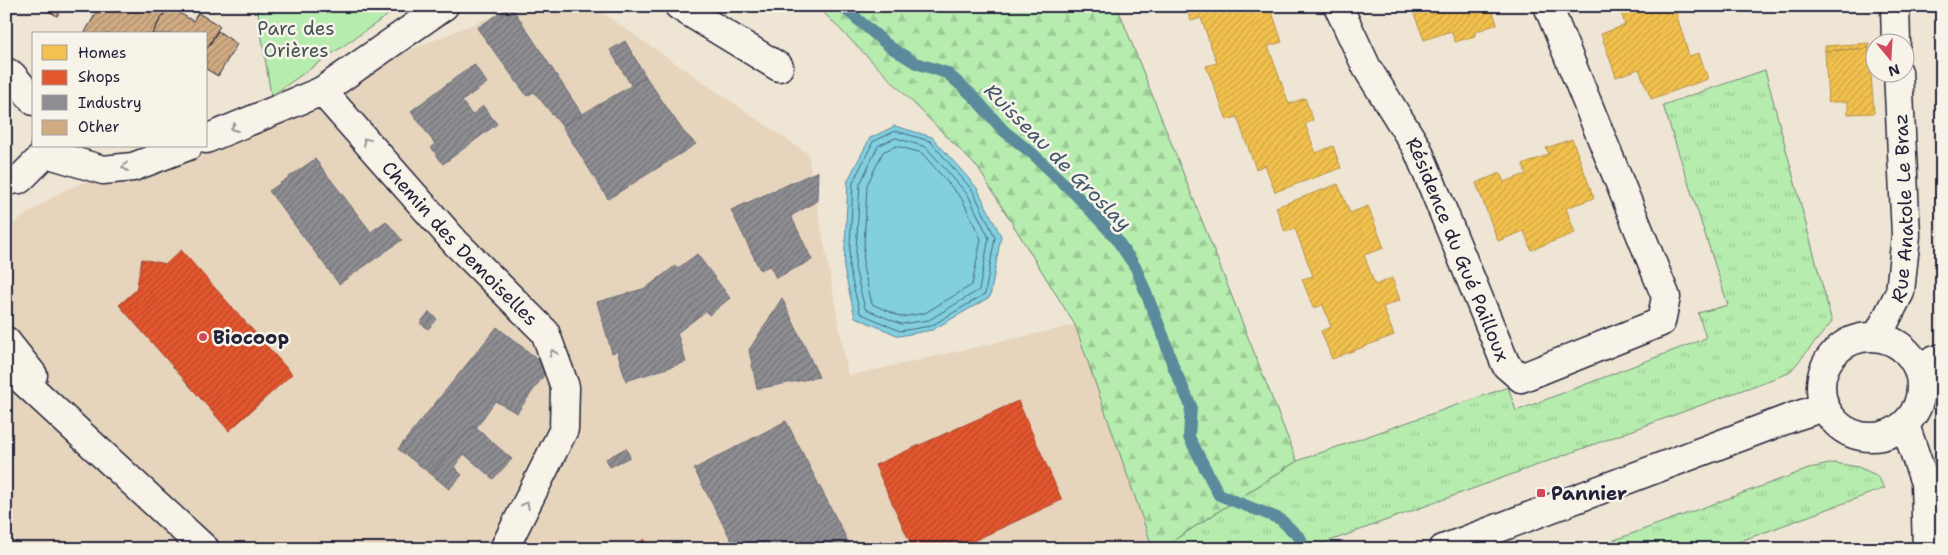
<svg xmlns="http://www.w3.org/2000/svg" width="1948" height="555" font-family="'Shantell Sans',sans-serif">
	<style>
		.built { fill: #e6d4bc }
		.grass { fill: url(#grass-tufts); stroke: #6c8774 }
		.forest { fill: url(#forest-firs); stroke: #6c8774 }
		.park { fill: #b6ecad; stroke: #6c8774 }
		.water { fill: #81cfdf; stroke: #5b8a9d }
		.homes { fill: url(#homes-hatch); stroke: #b49148 }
		.shops { fill: url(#shops-hatch); stroke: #aa4732 }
		.industry { fill: url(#industry-hatch); stroke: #6d6d78 }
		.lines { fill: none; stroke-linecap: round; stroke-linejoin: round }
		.shore { stroke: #48677d; stroke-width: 1 }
		.stream { stroke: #5b8a9d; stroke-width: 12 }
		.building { fill: url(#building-hatch); stroke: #22223b }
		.minor-casing { stroke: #22223b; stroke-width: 31 }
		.secondary-casing { stroke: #22223b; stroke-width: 31 }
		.minor { stroke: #f7f3e8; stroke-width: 28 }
		.secondary { stroke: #f7f3e8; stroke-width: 28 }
		.oneway { stroke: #97959a }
		.poi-dot { fill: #d1495b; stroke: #f7f3e8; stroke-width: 2 }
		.labels { text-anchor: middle; stroke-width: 5; stroke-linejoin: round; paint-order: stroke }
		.park-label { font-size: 19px; fill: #475458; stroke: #f7f3e8 }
		.street-label { font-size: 19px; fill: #22223b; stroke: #f7f3e8 }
		.poi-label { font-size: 19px; font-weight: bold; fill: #22223b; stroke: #f7f3e8; text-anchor: start }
		.water-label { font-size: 20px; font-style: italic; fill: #3e566c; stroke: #f7f3e8 }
	</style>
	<defs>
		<pattern id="grass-tufts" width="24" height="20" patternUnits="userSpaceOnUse" patternTransform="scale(1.25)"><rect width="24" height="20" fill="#b6ecad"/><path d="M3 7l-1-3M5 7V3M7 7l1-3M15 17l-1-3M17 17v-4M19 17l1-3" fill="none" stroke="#9cca96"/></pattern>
		<pattern id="forest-firs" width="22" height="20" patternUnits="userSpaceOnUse" patternTransform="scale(1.25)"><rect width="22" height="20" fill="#b6ecad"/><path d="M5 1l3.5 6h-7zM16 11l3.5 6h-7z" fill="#9cca96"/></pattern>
		<pattern id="homes-hatch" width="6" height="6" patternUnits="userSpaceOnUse" patternTransform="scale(1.25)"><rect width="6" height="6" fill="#f2c14e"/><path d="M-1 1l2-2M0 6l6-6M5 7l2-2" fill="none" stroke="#cfa645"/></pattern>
		<pattern id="shops-hatch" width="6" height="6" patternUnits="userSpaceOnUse" patternTransform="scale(1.25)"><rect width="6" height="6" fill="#e4572e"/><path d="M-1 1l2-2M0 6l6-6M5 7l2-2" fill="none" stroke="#b84828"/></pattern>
		<pattern id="industry-hatch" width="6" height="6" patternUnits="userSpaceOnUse" patternTransform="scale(1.25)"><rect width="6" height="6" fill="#8d8d92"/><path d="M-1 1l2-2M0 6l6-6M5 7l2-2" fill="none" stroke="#737378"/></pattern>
		<pattern id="building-hatch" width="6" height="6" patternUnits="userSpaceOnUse" patternTransform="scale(1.25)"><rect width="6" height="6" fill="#d1ac83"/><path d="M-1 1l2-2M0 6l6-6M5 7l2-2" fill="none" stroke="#a98c6c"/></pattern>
	</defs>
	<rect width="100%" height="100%" fill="#efe5d4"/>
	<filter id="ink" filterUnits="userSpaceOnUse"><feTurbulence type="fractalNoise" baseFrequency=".02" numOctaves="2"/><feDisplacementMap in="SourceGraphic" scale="10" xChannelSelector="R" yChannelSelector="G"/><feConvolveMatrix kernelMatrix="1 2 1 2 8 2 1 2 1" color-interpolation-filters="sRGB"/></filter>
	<g filter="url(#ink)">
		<path class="built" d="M518,6H592L808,154L848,376L1075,325L1153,549H10L6,545V228L61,192Z"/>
		<path class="grass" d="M1765,70L1832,322L1789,373L1308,549H1160L1297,461L1508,387L1516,411L1706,338L1698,313L1728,305L1663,105Z
			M1835,463L1858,467L1876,475L1885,488L1719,549H1590L1814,467Z"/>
		<path class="forest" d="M825,6H1117L1297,461L1160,549H1153L1075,325L978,168L821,10Z"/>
		<path class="park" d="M257,6H401L271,96Z"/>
		<path class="water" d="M895,126L932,137L977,188L1001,236L990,297L932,330L899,336L855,317L844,269L848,180L870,138Z"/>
		<path class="homes" d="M1185,6H1270L1282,42L1268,46L1289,104L1305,98L1313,120L1305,124L1316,153L1333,146L1341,168L1275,192L1265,165L1256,169L1237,117L1227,120L1206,66L1217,63L1201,18L1191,21Z
			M1411,6H1491L1497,24L1475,32V36L1455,42L1451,31L1424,40Z
			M1619,6H1674L1689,56L1699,53L1708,79L1651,99L1639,69L1616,77L1601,34L1625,25Z
			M1869,43V48L1825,51V46Z
			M1869,48L1874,113L1848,114V102H1828L1825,51Z
			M1572,139L1594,198L1566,208L1575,233L1531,250L1524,231L1498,241L1476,183L1500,173L1504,182L1526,174L1523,165L1549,154L1546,148Z
			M1338,184L1350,213L1368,206L1384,248L1364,255L1375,285L1392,278L1400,300L1383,307L1394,335L1332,359L1321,331L1331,327L1323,305L1313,308L1302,279L1313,276L1295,229L1285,232L1276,207Z"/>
		<path class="shops" d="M181,250L292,374L229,431L119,305L136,290L142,259L166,264Z
			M1018,401L1062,500L956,549H913L875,465Z
			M644,539L651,549H630Z"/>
		<path class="industry" d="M511,6L582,114L562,126L534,92L527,96L477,28Z
			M625,41L646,77L631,85L610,50Z
			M474,64L487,83L462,101L472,115L483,106L497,124L443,164L431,147L435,144L411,111Z
			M646,77L683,131L696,144L608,199L562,126Z
			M315,159L371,232L386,221L402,240L339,284L269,191Z
			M818,171L817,201L791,216L812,260L776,278L770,266L760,270L731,210Z
			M697,254L730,298L709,315L706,311L677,333L686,362L626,381L617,351L612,353L597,302L646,288L675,266L677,269Z
			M782,298L819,377L757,389L749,350Z
			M429,312L437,319L428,329L420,323Z
			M497,327L549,368L517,413L495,401L476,428L472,427L431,474L398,449Z
			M786,421L852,549H736L694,469Z
			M472,427L476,428L512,459L493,479L464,454L454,467L462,475L449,489L431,474Z
			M626,448L630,457L610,467L606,459Z"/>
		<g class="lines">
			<path class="shore" d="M896,131L930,141L973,191L995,237L985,294L931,326L900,331L860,313L849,268L853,182L873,142Z
				M896,138L926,147L968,195L989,238L979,290L929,320L901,324L865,309L855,268L860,184L878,146Z
				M897,146L922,153L962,199L981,239L972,285L925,313L901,317L872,304L863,267L867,185L883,152Z"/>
			<path class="stream" d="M842,6L890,47L916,63L947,73L973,96L1004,131L1033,154L1075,194L1115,237L1136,268L1164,338L1173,366L1191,406L1189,437L1219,495L1280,519L1301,539"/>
		</g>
		<path class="building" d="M40,6H63L57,16Z
			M100,6H168L152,34H84Z
			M168,6L193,21L198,13L220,26L206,50V34H152Z
			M218,31L237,44L218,76L206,69V50Z"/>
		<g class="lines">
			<defs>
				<g id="minor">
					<path d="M679,6L779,67"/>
					<path id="s1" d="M1338,6L1367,68L1417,148L1506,365L1521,378L1661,322L1666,297L1548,6"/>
					<path d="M1895,6L1896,42"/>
					<path d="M6,72L12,75L34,101"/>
					<path d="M322,91L444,6"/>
					<path id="s2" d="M206,139L322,91L456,243L545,332L565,387L564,429L504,549"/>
					<path d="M46,153L103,170L133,167L188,146"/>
					<path d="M6,181L20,179L46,153L45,146"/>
					<circle cx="1871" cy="387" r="50"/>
					<path id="s3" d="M1877,337L1900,292L1906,235L1898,72"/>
					<path d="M1917,366L1942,358"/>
					<path d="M1905,425L1925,483L1927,549"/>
					<path d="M1443,549L1793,417L1824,407"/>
				</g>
				<path id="secondary" d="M6,341L33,375
					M6,365L205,549"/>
			</defs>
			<use href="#minor" class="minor-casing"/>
			<use href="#secondary" class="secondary-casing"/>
			<use href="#minor" class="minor"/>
			<use href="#secondary" class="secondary"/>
		</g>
		<defs><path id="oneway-chevron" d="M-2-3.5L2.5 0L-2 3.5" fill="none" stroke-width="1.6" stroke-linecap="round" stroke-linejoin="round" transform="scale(1.25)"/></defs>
		<g class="oneway">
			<use href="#oneway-chevron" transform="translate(234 128) rotate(157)"/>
			<use href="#oneway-chevron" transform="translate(366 141) rotate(-131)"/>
			<use href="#oneway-chevron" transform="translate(125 167) rotate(173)"/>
			<use href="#oneway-chevron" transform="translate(553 353) rotate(-110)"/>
			<use href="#oneway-chevron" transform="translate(526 505) rotate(-64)"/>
		</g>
	</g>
	<g class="poi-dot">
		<circle cx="203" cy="337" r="5"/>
		<rect x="1536" y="488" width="10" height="10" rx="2.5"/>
	</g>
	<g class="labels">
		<g class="park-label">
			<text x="296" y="35">Parc des<tspan x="296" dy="22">Orières</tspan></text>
		</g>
		<g class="street-label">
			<text dy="7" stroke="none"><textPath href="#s3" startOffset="135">Rue Anatole Le Braz</textPath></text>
			<text dy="7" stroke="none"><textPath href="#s2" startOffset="331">Chemin des Demoiselles</textPath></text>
			<text dy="7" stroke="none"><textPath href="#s1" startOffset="272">Résidence du Gué Pailloux</textPath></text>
		</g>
		<g class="poi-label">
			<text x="213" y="344">Biocoop</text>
			<text x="1551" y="500">Pannier</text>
		</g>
		<g class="water-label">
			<text transform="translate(1058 157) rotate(45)" y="7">Ruisseau de Groslay</text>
		</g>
	</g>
	<rect width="1948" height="555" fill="none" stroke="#f7f3e8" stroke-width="25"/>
	<rect x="12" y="12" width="1923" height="530" fill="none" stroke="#22223b" stroke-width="2" filter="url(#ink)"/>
	<rect x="32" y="32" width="175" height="115" fill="#f7f3e8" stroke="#a29fa3"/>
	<rect x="42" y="45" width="25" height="15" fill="#f2c14e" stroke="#a29fa3"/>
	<text x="78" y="58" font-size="15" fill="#22223b">Homes</text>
	<rect x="42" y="70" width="25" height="15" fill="#e4572e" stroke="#a29fa3"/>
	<text x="78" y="82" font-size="15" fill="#22223b">Shops</text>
	<rect x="42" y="95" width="25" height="15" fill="#8d8d92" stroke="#a29fa3"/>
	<text x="78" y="108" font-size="15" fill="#22223b">Industry</text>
	<rect x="42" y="120" width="25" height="15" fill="#d1ac83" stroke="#a29fa3"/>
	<text x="78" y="132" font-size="15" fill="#22223b">Other</text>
	<g transform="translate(1890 58) rotate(162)"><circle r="24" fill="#f7f3e8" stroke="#a29fa3"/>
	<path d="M0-4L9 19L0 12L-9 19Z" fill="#d1495b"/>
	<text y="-8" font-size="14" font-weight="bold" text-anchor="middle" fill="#22223b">N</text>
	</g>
</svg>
